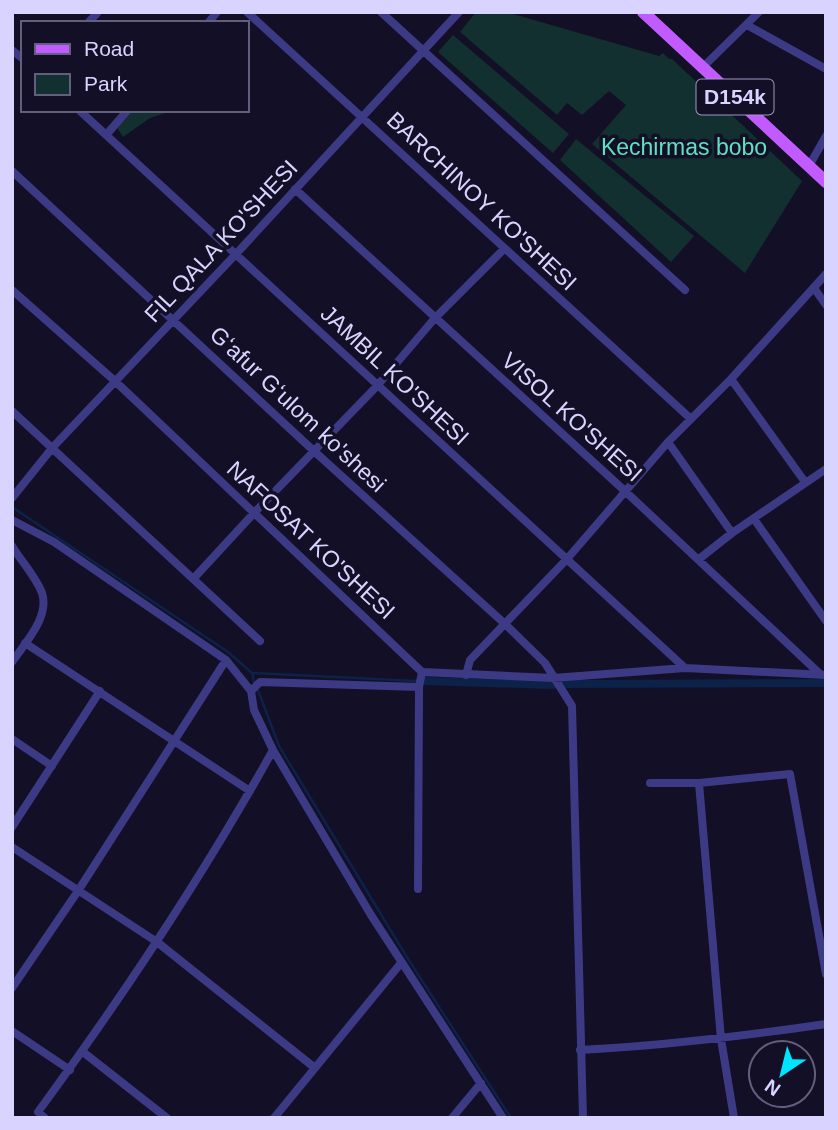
<svg xmlns="http://www.w3.org/2000/svg" width="838" height="1130" font-family="Arial,sans-serif">
	<style>
		.green { fill: #12302f }
		.lines { fill: none; stroke-linecap: round; stroke-linejoin: round }
		.stream { stroke: #0c2248; stroke-width: 2.5 }
		.canal { stroke: #0c2248; stroke-width: 8 }
		.minor { stroke: #3d3a85; stroke-width: 8 }
		.primary { stroke: #c25bff; stroke-width: 12 }
		.labels { text-anchor: middle; stroke-width: 7; stroke-linejoin: round; paint-order: stroke }
		.shield { fill: #130f26; stroke: #9e99be; stroke-width: 2 }
		.shield-label { font-size: 21px; font-weight: bold; fill: #d9d4ff }
		.park-label { font-size: 23px; fill: #5fe0c0; stroke: #130f26 }
		.street-label { font-size: 23px; fill: #d9d4ff; stroke: #130f26 }
	</style>
	<rect width="100%" height="100%" fill="#130f26"/>
	<path class="green" d="M476,12H506L659,56L663,53L669,59H672L802,181L745,273L592,144L626,105L609,91L582,115L567,103L557,115L460,32Z
		M453,35L569,134L553,153L438,52Z
		M134,110H175L150,118L123,137L117,128Z
		M576,139L694,236L671,262L560,160Z"/>
	<g class="lines">
		<path class="stream" d="M12,507L228,652L252,673L254,682
			M252,673L416,681
			M258,690L279,746L408,959L511,1118"/>
		<path class="canal" d="M424,681L553,685
			M563,684L826,683"/>
		<path class="minor" d="M247,12L691,419
			M381,12L685,290
			M88,23L98,12
			M208,23L217,12
			M747,25L826,69
			M12,50L23,59
			M703,67L759,12
			M79,110L685,668
			M106,135L128,110
			M809,166L826,136
			M12,171L315,452L505,624L545,663L572,706L583,1118
			M295,189L626,492L820,674
			M814,288L826,305
			M12,290L116,382L422,672
			M731,379L805,482
			M12,411L260,641
			M668,442L732,533
			M12,498L53,447L236,254L459,12
			M754,519L826,621
			M12,520L54,542L226,660L251,691L254,710L273,750L371,915L503,1118
			M12,546C21,561 36,577 42,593C50,617 25,643 12,662
			M699,559L732,533L826,469
			M194,578L254,513L377,386L435,318L504,249
			M25,643L250,791
			M422,672L553,678L685,668L826,675
			M466,675L470,660L567,559L668,442L731,379L826,274
			M251,691L260,682L419,687
			M12,739L52,766
			M650,783H699L790,774L826,974
			M699,783L721,1039L734,1118
			M12,827L100,691
			M12,847L157,942L315,1068
			M418,889L419,687L422,672
			M12,988L78,891L226,660
			M12,1031L70,1070
			M580,1050C663,1046 744,1036 826,1024
			M83,1052L167,1118
			M45,1118L38,1112C123,996 203,876 273,750
			M274,1118L401,963
			M452,1118L481,1083"/>
		<path class="primary" d="M643,12L826,182"/>
	</g>
	<g class="labels">
		<rect class="shield" x="696.5" y="79.5" width="77" height="35" rx="5"/>
		<g class="shield-label">
			<text x="735" y="104">D154k</text>
		</g>
		<g class="park-label">
			<text x="684" y="155">Kechirmas bobo</text>
		</g>
		<g class="street-label">
			<text transform="translate(482 201) rotate(43)" y="8">BARCHINOY KO'SHESI</text>
			<text transform="translate(221 241) rotate(-47)" y="8">FIL QALA KO'SHESI</text>
			<text transform="translate(395 375) rotate(43)" y="8">JAMBIL KO'SHESI</text>
			<text transform="translate(298 409) rotate(43)" y="8">Gʻafur Gʻulom ko'shesi</text>
			<text transform="translate(572 417) rotate(42)" y="8">VISOL KO'SHESI</text>
			<text transform="translate(311 540) rotate(43)" y="8">NAFOSAT KO'SHESI</text>
		</g>
	</g>
	<rect width="838" height="1130" fill="none" stroke="#d9d4ff" stroke-width="28"/>
	<rect x="21" y="21" width="228" height="91" fill="#130f26" stroke="#625e7d" stroke-width="2"/>
	<rect x="35" y="44" width="35" height="10" fill="#c25bff" stroke="#625e7d" stroke-width="2"/>
	<text x="84" y="56" font-size="21" fill="#d9d4ff">Road</text>
	<rect x="35" y="74" width="35" height="21" fill="#12302f" stroke="#625e7d" stroke-width="2"/>
	<text x="84" y="91" font-size="21" fill="#d9d4ff">Park</text>
	<g transform="translate(782 1074) rotate(215)"><circle r="33" fill="#130f26" stroke="#625e7d" stroke-width="2"/>
	<path d="M0-5L12 26L0 18L-12 26Z" fill="#00e5ff"/>
	<text y="-10" font-size="19" font-weight="bold" text-anchor="middle" fill="#d9d4ff">N</text>
	</g>
</svg>
